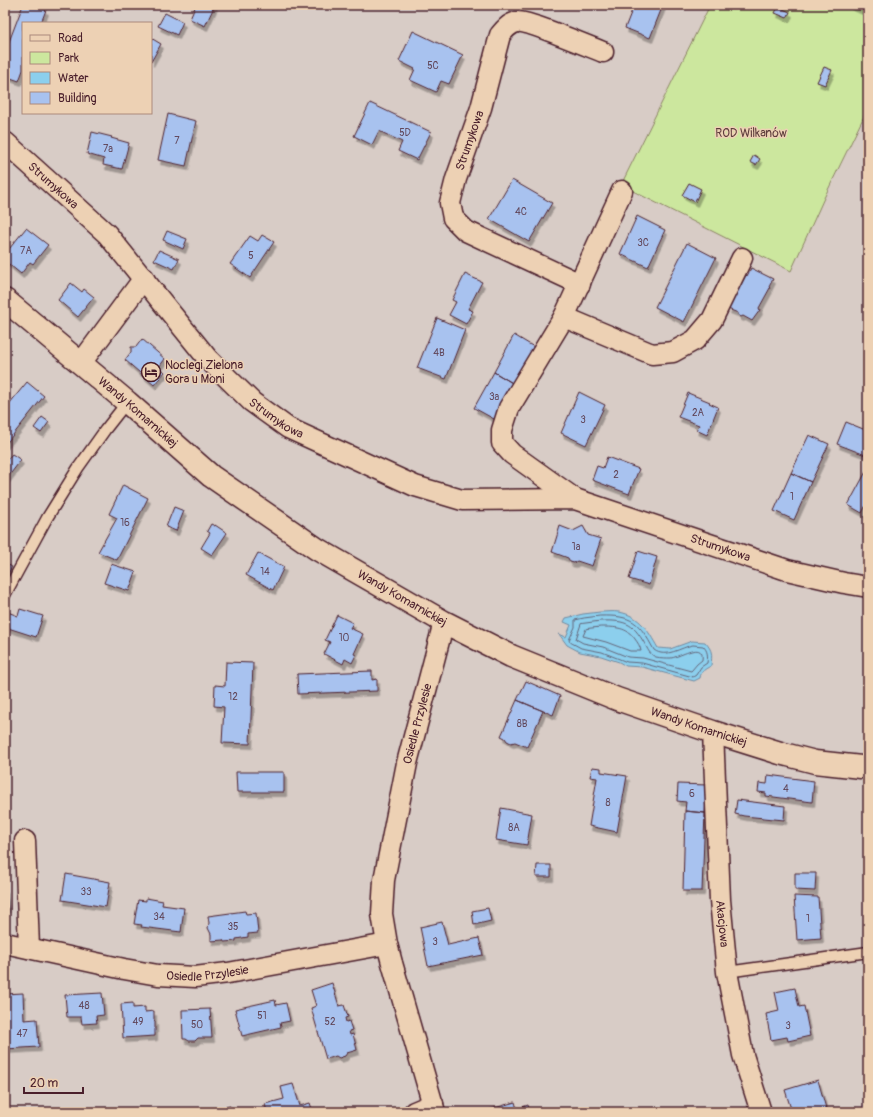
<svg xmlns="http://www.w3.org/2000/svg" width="873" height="1117" font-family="Pangolin,sans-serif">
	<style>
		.green { fill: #cce79e; stroke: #8b8364 }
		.water { fill: #8ccfed; stroke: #72899f }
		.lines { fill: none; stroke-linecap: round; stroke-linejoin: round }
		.shore { stroke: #646579; stroke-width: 1 }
		.building { fill: #a8c2ef; stroke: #4a1f2b; filter: url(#shadow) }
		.service-casing { stroke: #4a1f2b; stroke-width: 13 }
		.minor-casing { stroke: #4a1f2b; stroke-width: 23 }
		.tertiary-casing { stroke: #4a1f2b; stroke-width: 25 }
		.service { stroke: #edd1b4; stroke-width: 10 }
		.minor { stroke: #edd1b4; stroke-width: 20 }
		.tertiary { stroke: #edd1b4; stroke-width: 22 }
		.labels { text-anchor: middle; stroke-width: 3; stroke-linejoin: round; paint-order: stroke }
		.number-label { font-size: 10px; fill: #62485c }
		.park-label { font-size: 12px; fill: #5e3d3c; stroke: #edd1b4 }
		.street-label { font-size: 12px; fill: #4a1f2b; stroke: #edd1b4 }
		.poi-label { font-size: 12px; fill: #4a1f2b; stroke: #edd1b4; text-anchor: start }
	</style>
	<defs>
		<filter id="shadow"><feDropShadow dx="2.5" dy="4.5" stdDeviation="0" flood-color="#0004"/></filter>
	</defs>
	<rect width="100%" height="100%" fill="#d8ccc6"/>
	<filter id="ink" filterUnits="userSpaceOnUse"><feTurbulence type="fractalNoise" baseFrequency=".025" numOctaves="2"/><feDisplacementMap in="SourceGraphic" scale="8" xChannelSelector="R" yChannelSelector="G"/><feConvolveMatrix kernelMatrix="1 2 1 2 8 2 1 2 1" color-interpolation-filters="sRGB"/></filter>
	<g filter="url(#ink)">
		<path class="green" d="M710,5H868V108L824,198L791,271L621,185Z"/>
		<path class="water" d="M600,612C606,612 613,611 619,612C641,616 648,631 658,648L670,649L692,641L705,642C713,651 712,654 711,666C705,669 701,671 700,678L694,681L642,667L626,666L619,662L601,656L580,652L567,645L559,634L566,637L571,625L564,622L566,618L583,614Z"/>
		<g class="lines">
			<path class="shore" d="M600,616C633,615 639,622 654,650C666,659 681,647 693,645C696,645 700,646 703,646C708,651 708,656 707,663L701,667L696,675L693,677L642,663L627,662L602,652L581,648L570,642L569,640L575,627V620L584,618Z
				M601,621C628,620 634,624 647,648C649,652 651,655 656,657C660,658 667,658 671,658C680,657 705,640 702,660L697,664L692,670L691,671L643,658L628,657L603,647L583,643L576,639L581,624Z
				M601,627C615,627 627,627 635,639C638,643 640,646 641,651H630L606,642L583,636L586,629Z"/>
		</g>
		<path class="building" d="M23,5H34L46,10L41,23H23V70L19,81L5,76V52Z
			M196,5H215L205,26L190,19Z
			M634,5H663L650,38L625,28Z
			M849,5H862L860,10Z
			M778,7L790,12L787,18L775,13Z
			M165,13L183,22L177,35L158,26Z
			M413,31L463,55L449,84L441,81L436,92L410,80L415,69L399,61Z
			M151,38L161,44L151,62Z
			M824,67L832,70L825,85L817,82Z
			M370,103L431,132L417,160L398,151L402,142L379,131L372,145L354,136Z
			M168,114L196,121L186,166L158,160Z
			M92,132L112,137L111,138L129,143L122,169L103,165L104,159L87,154Z
			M754,155L760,159L756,165L750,162Z
			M512,180L552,203L529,242L489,219Z
			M689,183L701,189L695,202L682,195Z
			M637,216L665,230L648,267L620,254Z
			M26,228L48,245L33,264L30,262L21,274L5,261V254Z
			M167,231L187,239L183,249L163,240Z
			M262,235L274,242L250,278L230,264L250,236L258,241Z
			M687,243L716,258L684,322L655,307Z
			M159,250L179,259L174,269L154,260Z
			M751,268L773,279L769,287L770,288L759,308L760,310L752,321L743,316L741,317L738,315V313L728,309L746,275L747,276Z
			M465,274L482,282L468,309L473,311L466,324L449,315L456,302L452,300Z
			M71,283L82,292L84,289L94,297L78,317L58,300Z
			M437,318L465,330L446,379L417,368Z
			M514,335L534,347L514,384L494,372Z
			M142,339L165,359L159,367L165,372L154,385L125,360L131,352V347H136Z
			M494,372L514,384L494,419L474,408Z
			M27,382L44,396L5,445V409Z
			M579,392L605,405L586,445L561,433Z
			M688,393L710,402L709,403L718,407L707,435L696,430L699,425L678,417Z
			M42,417L49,422L41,433L34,428Z
			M846,422L868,431V456L837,444Z
			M809,435L829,444L811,482L791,473Z
			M12,454L21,460L5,481V462Z
			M607,457L639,469L629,494L592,480L597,466L603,468Z
			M868,468V501L862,513L848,505Z
			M791,473L811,482L794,520L774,511Z
			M123,485L148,498L117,560L98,552L117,518L109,514Z
			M174,507L184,511L176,531L166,527Z
			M211,524L215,526V525L227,533L212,555L201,548L210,533L207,531Z
			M560,526L573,531L583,526L588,535L601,539L592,566L577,561L574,563L570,562L568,558L552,552Z
			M638,551L657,557L649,585L629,579Z
			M258,553L284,567L273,590L246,575Z
			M5,563L12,567L5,578Z
			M111,564L136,572L129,591L104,583Z
			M20,609L43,616L36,637L5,627V611L18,616Z
			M337,615L353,623L350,628L363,634L354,654L356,655L352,663L345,659L343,664L324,654L330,642L325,640Z
			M226,662L253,663L250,744L222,743L224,707L214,706L215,685L225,686Z
			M372,671V680L377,679V691L298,694L297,674Z
			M526,681L560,696L553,715L517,700Z
			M517,700L543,711L527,747L515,742L511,743L507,741L505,738L501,736Z
			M592,767L601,768V772L627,776L617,832L589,826L597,778L590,777Z
			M236,772H284V792H237Z
			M768,775L814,781L812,802L766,796V793L758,792L759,783L767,784Z
			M678,784L707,785L705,813L685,811L686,802L677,801Z
			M737,800L785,806L784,820L744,816L735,814Z
			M501,808L532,814L527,845L496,840Z
			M685,811L705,813L702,891H683Z
			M537,865H551V877H536Z
			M795,873H816L815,891L795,890Z
			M66,874L110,882L106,907L62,900Z
			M5,888L8,908L5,909Z
			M794,896L818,897L821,938L797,940Z
			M146,898L163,901L162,905L184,908L181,932L141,927L142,925L134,924L138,900L146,901Z
			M488,908L491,921L474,925L472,911Z
			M245,911L246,914L256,913L258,933L248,934V937L236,939V941L224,942L223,940L211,941V934L208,928L209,923L208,916Z
			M442,922L448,945L479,938L483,955L428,966L420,927Z
			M332,983L339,1006L344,1005L348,1017L345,1018L346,1022L349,1021L352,1030L349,1031L350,1035L353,1034L357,1050L347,1053L345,1056L339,1058L336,1056L326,1059L311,1008L316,1006L311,990Z
			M795,988L799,1007L804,1006L810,1036L788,1041L787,1037L771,1040L766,1014L779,1011L775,992Z
			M23,993L24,1020L37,1019L39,1047L5,1049V994Z
			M102,993L104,1015L96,1016L97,1023L82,1024L81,1017H67L65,995Z
			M275,1000L276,1005L286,1003L290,1021L280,1023L281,1027L242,1036L235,1009Z
			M133,1003V1008L145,1007V1012L154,1011V1020L155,1021V1036L123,1038L121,1004Z
			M210,1009L212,1038H198L195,1041H189L186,1039H183L182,1010Z
			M818,1080L827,1112H792L785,1090Z
			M293,1084L300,1106L310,1103L313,1112H267L265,1104L284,1099L281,1087Z
			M515,1102L517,1109L528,1105L530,1112H481Z
			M230,1106L231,1112H202Z"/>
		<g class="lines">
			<defs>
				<path id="service" d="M5,595L47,518L78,468L105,430L127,402
					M727,972L868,952"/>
				<g id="minor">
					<path id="s1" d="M5,142L107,234L208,359L252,402L288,428L415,486L462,500L575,499L787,570L844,583L868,587"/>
					<path id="s2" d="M580,284L466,231L453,218L450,203L456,179L481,108L500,35C505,29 509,24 517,22C526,20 590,47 603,52"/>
					<path d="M564,317L652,354L673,352L695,340L712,320L742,258"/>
					<path d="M81,363L144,278"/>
					<path d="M575,499L512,454L502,443V430L509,408L564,317L622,191"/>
					<path id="s3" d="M713,732L720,900L727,972L743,1055L761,1112"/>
					<path d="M25,841L29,948"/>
					<path id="s4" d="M5,943L124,969L158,975L195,977L228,973L387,944"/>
					<path d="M414,1112L433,1104"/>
					<path id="s5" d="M435,1112L392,963L387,944L382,914L384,880L407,763L444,622"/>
				</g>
				<g id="tertiary">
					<path id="s6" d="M5,300L127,402L211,476L317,549L444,622L511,656L617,699L713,732L780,753L815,762L861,767H868"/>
				</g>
			</defs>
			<use href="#service" class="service-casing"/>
			<use href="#minor" class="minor-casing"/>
			<use href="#tertiary" class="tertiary-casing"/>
			<use href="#service" class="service"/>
			<use href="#minor" class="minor"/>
			<use href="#tertiary" class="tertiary"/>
		</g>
	</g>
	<defs>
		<symbol id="hotel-ring" viewBox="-11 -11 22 22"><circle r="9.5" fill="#edd1b4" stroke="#4a1f2b" stroke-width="1.5"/><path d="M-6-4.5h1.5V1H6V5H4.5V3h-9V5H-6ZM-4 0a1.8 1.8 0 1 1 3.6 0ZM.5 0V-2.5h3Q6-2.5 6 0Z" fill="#4a1f2b"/></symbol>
	</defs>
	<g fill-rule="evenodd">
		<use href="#hotel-ring" x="140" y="361" width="22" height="22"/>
	</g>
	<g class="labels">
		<g class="number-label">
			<text x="433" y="69">5C</text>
			<text x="405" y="136">5D</text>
			<text x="177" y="144">7</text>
			<text x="108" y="152">7a</text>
			<text x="521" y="215">4C</text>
			<text x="643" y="246">3C</text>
			<text x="26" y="254">7A</text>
			<text x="251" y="259">5</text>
			<text x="439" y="356">4B</text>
			<text x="494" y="400">3a</text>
			<text x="698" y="416">2A</text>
			<text x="583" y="423">3</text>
			<text x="616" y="478">2</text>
			<text x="792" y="500">1</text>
			<text x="125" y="526">16</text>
			<text x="576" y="550">1a</text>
			<text x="265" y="575">14</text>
			<text x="344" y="641">10</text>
			<text x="233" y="700">12</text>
			<text x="522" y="727">8B</text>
			<text x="786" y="792">4</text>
			<text x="692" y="797">6</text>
			<text x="608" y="806">8</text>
			<text x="514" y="831">8A</text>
			<text x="86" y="895">33</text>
			<text x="159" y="920">34</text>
			<text x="808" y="922">1</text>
			<text x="233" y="930">35</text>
			<text x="435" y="945">3</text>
			<text x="84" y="1009">48</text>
			<text x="262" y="1019">51</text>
			<text x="138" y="1025">49</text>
			<text x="330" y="1025">52</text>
			<text x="197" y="1028">50</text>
			<text x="788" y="1029">3</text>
			<text x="22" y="1037">47</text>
		</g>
		<g class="park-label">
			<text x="751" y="137">ROD Wilkanów</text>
		</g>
		<g class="street-label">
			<text dy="4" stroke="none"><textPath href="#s2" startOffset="225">Strumykowa</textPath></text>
			<text dy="4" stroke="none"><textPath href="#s1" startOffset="65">Strumykowa</textPath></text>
			<text dy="4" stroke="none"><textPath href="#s6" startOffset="174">Wandy Komarnickiej</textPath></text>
			<text dy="4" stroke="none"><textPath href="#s1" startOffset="389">Strumykowa</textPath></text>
			<text dy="4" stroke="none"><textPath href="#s1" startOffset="859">Strumykowa</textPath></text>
			<text dy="4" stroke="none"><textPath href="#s6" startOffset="498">Wandy Komarnickiej</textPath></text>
			<text dy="4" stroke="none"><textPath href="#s5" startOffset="399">Osiedle Przylesie</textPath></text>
			<text dy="4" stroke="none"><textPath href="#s6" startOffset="822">Wandy Komarnickiej</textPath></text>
			<text dy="4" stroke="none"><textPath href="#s3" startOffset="192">Akacjowa</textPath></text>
			<text dy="4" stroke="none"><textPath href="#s4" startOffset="206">Osiedle Przylesie</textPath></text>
		</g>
		<g class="poi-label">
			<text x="165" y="369">Noclegi Zielona<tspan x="165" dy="14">Gora u Moni</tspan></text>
		</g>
	</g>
	<rect width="873" height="1117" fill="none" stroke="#edd1b4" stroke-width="20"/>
	<rect x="10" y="10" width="853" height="1097" fill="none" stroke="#4a1f2b" stroke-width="1.5" filter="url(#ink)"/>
	<rect x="22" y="22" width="130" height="92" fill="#edd1b4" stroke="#ac8a7d"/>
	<rect x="30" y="35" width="20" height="6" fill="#edd1b4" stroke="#ac8a7d"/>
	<text x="58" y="42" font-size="12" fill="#4a1f2b">Road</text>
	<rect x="30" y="52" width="20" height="12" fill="#cce79e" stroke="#ac8a7d"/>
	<text x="58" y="62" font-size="12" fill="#4a1f2b">Park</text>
	<rect x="30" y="72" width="20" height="12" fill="#8ccfed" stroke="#ac8a7d"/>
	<text x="58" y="82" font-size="12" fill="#4a1f2b">Water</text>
	<rect x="30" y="92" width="20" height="12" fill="#a8c2ef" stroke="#ac8a7d"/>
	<text x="58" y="102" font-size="12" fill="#4a1f2b">Building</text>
	<path d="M24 1087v6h59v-6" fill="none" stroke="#4a1f2b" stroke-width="2"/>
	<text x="30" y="1087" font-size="12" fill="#4a1f2b" stroke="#edd1b4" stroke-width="3" paint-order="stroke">20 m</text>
</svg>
